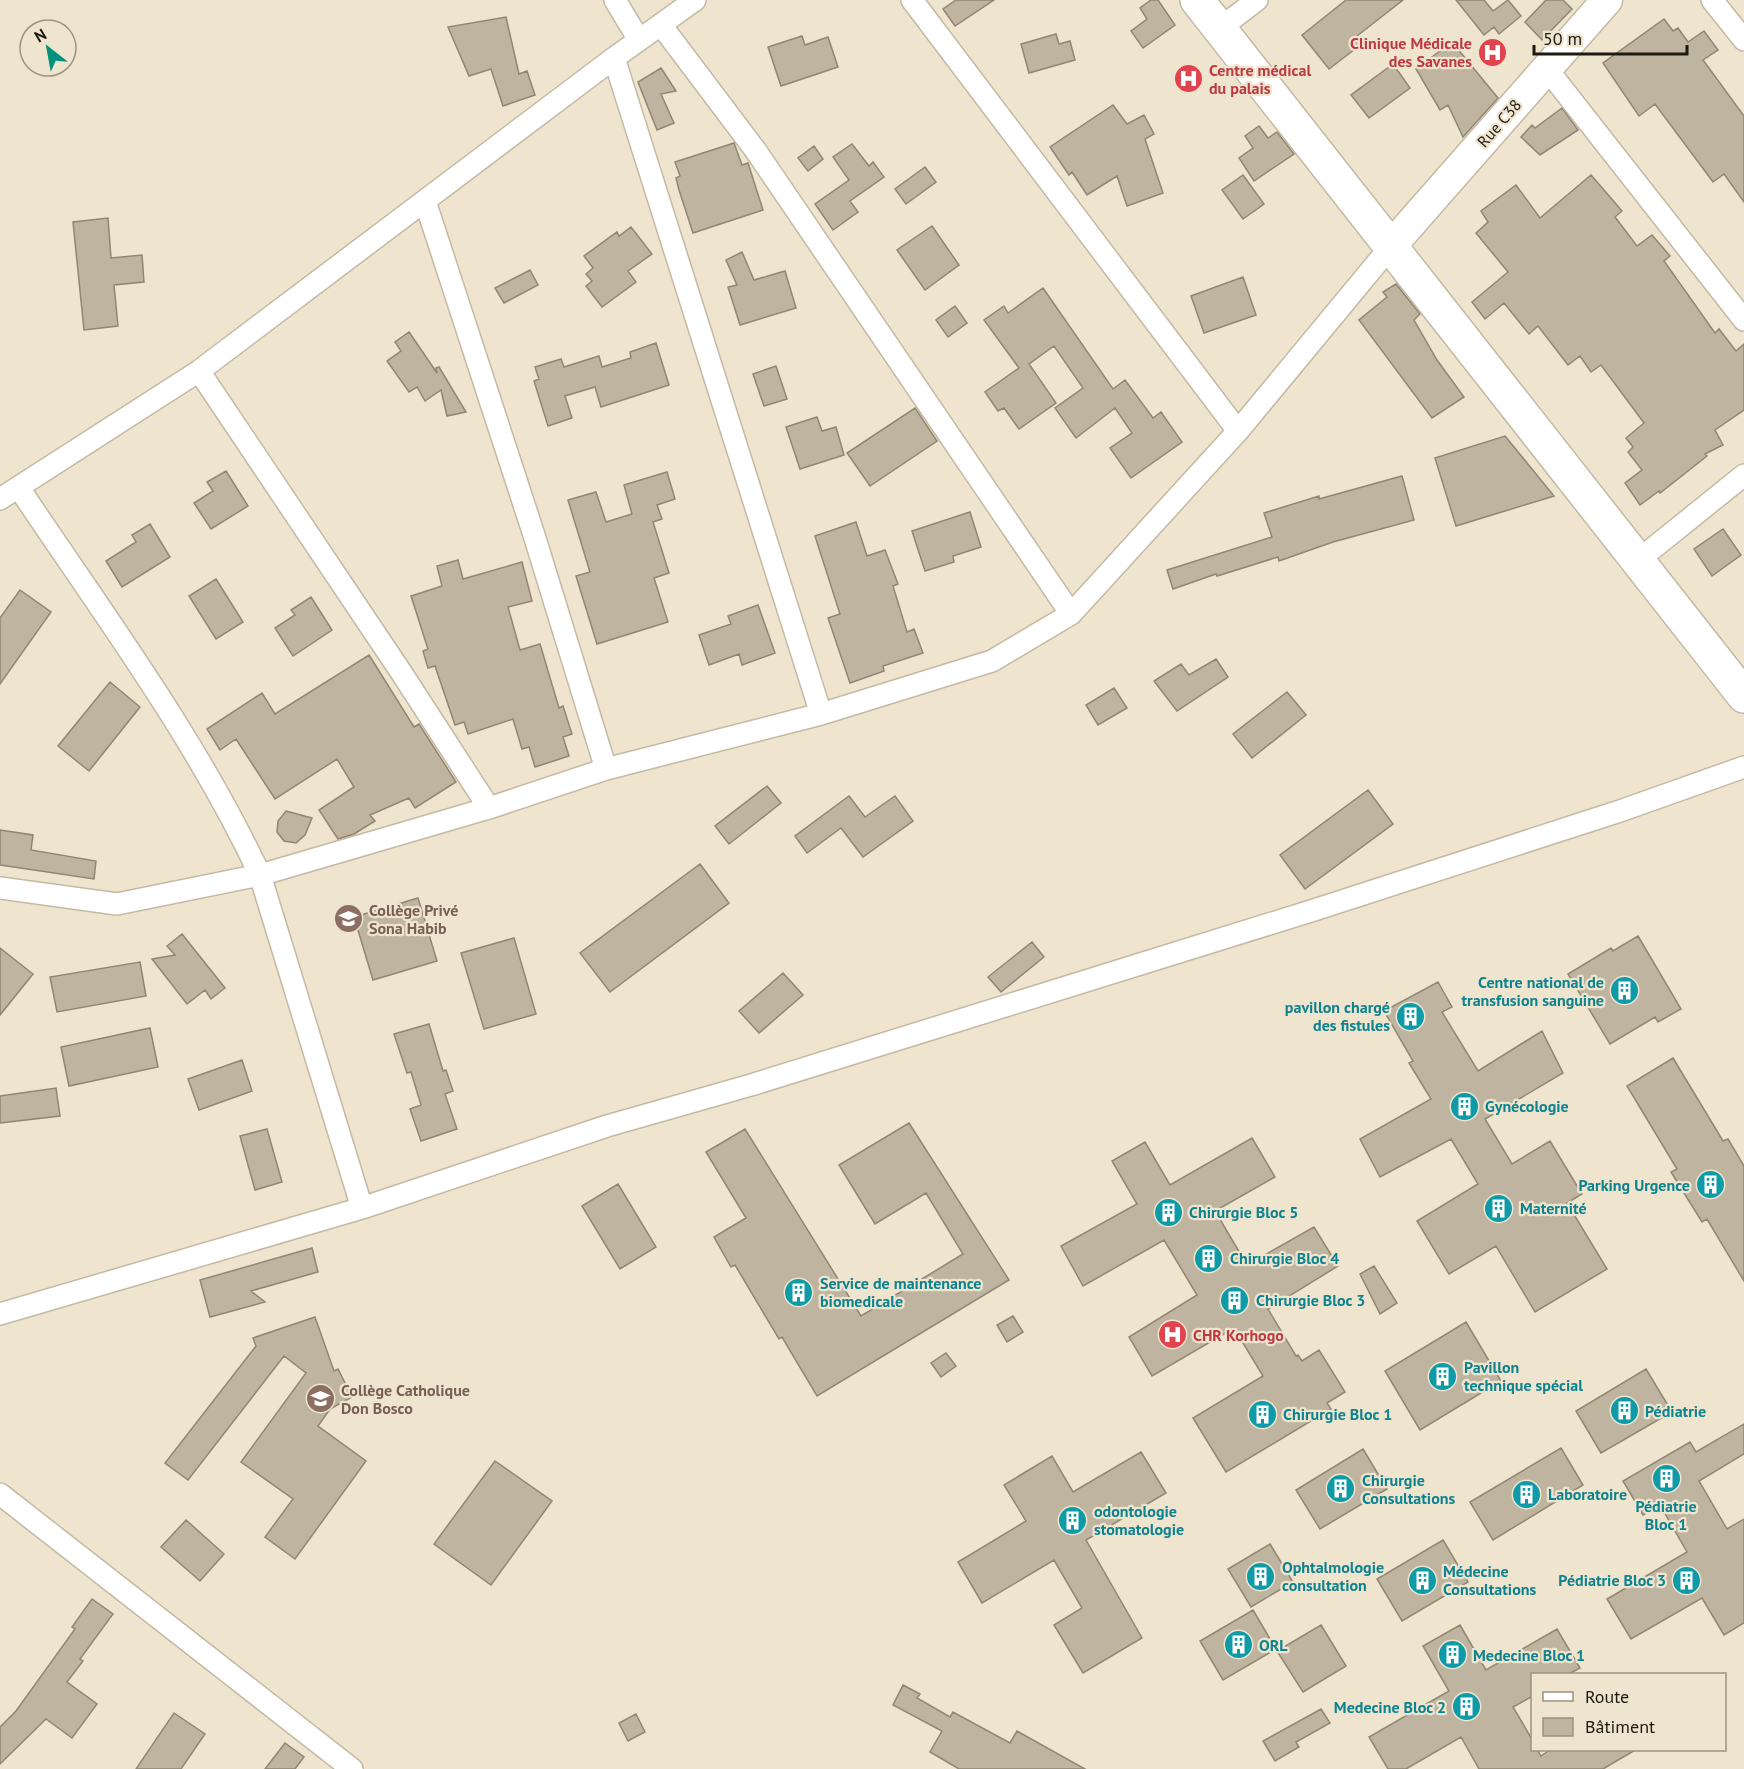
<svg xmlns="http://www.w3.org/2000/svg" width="1744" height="1769" font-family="'PT Sans',sans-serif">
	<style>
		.building { fill: #bfb49f; stroke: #908672; stroke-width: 1.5 }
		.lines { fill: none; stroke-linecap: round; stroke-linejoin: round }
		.street-casing { stroke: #c4b9a4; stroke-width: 24 }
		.secondary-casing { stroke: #c4b9a4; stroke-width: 33 }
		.primary-casing { stroke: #c4b9a4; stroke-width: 36 }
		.street { stroke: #fff; stroke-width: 21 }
		.secondary { stroke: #fff; stroke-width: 30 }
		.primary { stroke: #fff; stroke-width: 33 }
		.labels { text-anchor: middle; stroke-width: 4.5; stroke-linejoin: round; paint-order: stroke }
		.health-label { font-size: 16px; font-weight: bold; fill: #be3a42; stroke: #efe4ce; text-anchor: start }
		.street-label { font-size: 16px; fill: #1e1a13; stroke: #efe4ce }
		.education-label { font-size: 16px; font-weight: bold; fill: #785e54; stroke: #efe4ce; text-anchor: start }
		.culture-label { font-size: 16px; font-weight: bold; fill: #0d838f; stroke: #efe4ce; text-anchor: start }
	</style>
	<rect width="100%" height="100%" fill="#efe4ce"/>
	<path class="building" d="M956,0H994L955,26L943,9Z
		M1151,0H1158L1175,25L1143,48L1131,31L1147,19L1140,8Z
		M1346,0H1403L1357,36L1363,43L1329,69L1302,35Z
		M1456,0H1484L1493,11L1508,0L1521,16L1499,34L1494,27L1484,35Z
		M1546,0H1563L1572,9L1542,40L1525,22Z
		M506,17L519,74L527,71L535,95L503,106L491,69L469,76L448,27Z
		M1664,19L1673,31L1678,28L1688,42L1704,31L1718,50L1703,60L1744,116V202L1724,174L1713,182L1655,104L1639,116L1603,63Z
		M1056,34L1059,44L1070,41L1075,60L1029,73L1021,44Z
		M802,36L805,45L828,37L838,67L781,86L768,47Z
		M1452,42L1498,98L1463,137L1448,105L1440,110L1416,69Z
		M1393,64L1410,88L1369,118L1351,95Z
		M661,68L676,91L661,94L674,123L657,130L638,82Z
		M1113,105L1127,124L1144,115L1154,134L1145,139L1163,193L1127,206L1117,176L1087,195L1072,172L1069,175L1050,147Z
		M1562,108L1578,130L1540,155L1521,137L1532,125L1535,128Z
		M1259,126L1268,138L1277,132L1294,154L1254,181L1239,158L1253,148L1245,136Z
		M734,143L742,165L748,163L763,210L693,233L679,190L676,178L680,176L675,162Z
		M852,144L869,166L873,162L884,177L850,201L858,212L833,230L815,204L849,180L833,157Z
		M814,146L823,159L808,171L798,158Z
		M925,167L936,182L906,204L895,189Z
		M1243,175L1264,204L1243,219L1222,190Z
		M1591,175L1622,211L1615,217L1637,246L1652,235L1670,256L1664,261L1715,333L1719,329L1736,351L1744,344V410L1715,430L1723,445L1705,454L1707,456L1660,493L1659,491L1640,505L1625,483L1642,470L1628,452L1633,447L1626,438L1644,423L1601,365L1591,372L1580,356L1568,365L1538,326L1529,334L1504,303L1485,319L1472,302L1508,272L1476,233L1488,222L1481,211L1516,185L1540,218Z
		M108,218L111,258L142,255L144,282L114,285L118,326L84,330L73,222Z
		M932,226L959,265L925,290L897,250Z
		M631,227L652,254L628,271L636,282L602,307L586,286L592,281L586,274L593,268L584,256L617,232L619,236Z
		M742,252L754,280L785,271L796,308L740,325L728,287L737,285L726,260Z
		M530,270L538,285L504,303L495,288Z
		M1243,277L1256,315L1204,333L1191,296Z
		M1396,284L1420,314L1414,320L1437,360L1464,397L1432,418L1359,320L1387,297L1383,292Z
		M1043,288L1113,389L1125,380L1153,418L1161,412L1182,442L1131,478L1110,448L1132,433L1115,408L1076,438L1055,408L1083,388L1054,346L1029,364L1056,403L1019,429L1004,408L998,411L985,392L1019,368L984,320L1004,306L1008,313Z
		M955,306L967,323L948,337L936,320Z
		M409,332L437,373L436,368L439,367L466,412L447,416L441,390L425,401L417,387L409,392L387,361L401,351L395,342Z
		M656,343L669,385L601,407L595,387L565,396L572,418L548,426L534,381L539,379L535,367L561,359L564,367L599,356L602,367L631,358L630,352Z
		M776,366L787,399L764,406L753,374Z
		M915,408L937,441L870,486L847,453Z
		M817,417L822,431L836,427L844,455L800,469L786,427Z
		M1505,436L1554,496L1456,526L1435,458Z
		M226,471L248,506L211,529L194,503L213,491L207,482Z
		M667,472L675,499L657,505L662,519L653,522L669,573L654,578L668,622L597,644L576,576L590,572L568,500L596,492L606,522L632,514L624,485Z
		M1402,476L1414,520L1333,542L1279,561L1278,557L1217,576L1216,574L1173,589L1167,570L1272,537L1264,513L1319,496V499Z
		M970,512L981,547L953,556L954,562L925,571L912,531Z
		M856,522L867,556L885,550L898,584L893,586L907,632L914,629L923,653L883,666L884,671L850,683L828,618L840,614L815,536Z
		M150,524L170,557L122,587L106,561L136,542L132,535Z
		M1723,529L1741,555L1712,576L1694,549Z
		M458,560L463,579L522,562L532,601L508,607L520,650L540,644L559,708L563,706L572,734L563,737L569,756L535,767L529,747L522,749L513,719L468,734L464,722L455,725L435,666L428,668L423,651L428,649L411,596L442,586L437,566Z
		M216,579L243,622L216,639L189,596Z
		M20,590L51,612L0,684V618Z
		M311,597L332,630L293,656L275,628L295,615L291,610Z
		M758,605L775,653L742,665L739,654L709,665L699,635L731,624L728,616Z
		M369,655L414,727L419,724L456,782L415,808L409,798L370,815L375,821L354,834L338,839L319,810L354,787L337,759L275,799L236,739L220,750L207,729L262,693L275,714Z
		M1216,659L1228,677L1177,711L1154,681L1181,664L1189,675Z
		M110,682L140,707L89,771L58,746Z
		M1114,688L1127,708L1098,725L1086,705Z
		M1287,692L1306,715L1252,758L1233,734Z
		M767,786L781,803L729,844L715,826Z
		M1368,790L1393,824L1305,889L1280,855Z
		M849,796L865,817L895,796L913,821L863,857L841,828L807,853L795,836Z
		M286,811L312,818L305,835L296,843L284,841L277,832L278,821Z
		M0,830L33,835L31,850L96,861L94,879L0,865Z
		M700,864L729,903L610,992L580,953Z
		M418,898L437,961L373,980L354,917Z
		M182,934L225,988L211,999L205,990L187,1004L152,959L175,955L167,946Z
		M1638,936L1681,1009L1658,1022L1655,1017L1610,1044L1568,974L1611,948L1613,951Z
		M514,938L536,1014L484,1029L461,953Z
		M1032,942L1044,957L1001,992L988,977Z
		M0,948L33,974L0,1015Z
		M140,962L146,996L57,1012L50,977Z
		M783,973L803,995L759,1033L739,1011Z
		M1438,982L1452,1007L1442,1012L1478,1071L1542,1031L1563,1073L1485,1119L1512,1164L1550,1141L1582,1194L1567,1203L1607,1269L1535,1312L1496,1246L1449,1274L1417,1221L1478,1184L1451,1139L1380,1177L1360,1139L1431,1099L1409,1063L1413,1061L1384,1011Z
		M429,1024L443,1071L446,1070L453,1091L445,1094L457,1129L421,1141L410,1109L421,1105L411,1072L407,1073L394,1034Z
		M150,1028L158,1067L69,1086L61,1047Z
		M1673,1058L1723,1141L1728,1139L1744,1166V1281L1707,1219L1702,1222L1671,1172L1677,1169L1627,1086Z
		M242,1060L252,1091L199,1110L188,1079Z
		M56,1088L60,1116L0,1123V1096Z
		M909,1123L1009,1280L817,1396L782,1337L779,1339L735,1265L731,1267L714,1237L746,1218L706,1152L745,1129L861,1316L963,1254L926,1193L875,1224L839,1165Z
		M267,1129L282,1182L255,1190L240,1136Z
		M1252,1138L1275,1177L1215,1211L1247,1265L1314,1227L1338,1266L1268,1309L1296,1356L1298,1355L1302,1361L1319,1350L1345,1392L1327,1403L1331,1409L1226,1472L1193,1418L1263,1376L1234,1328L1152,1376L1129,1337L1197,1295L1164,1240L1083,1286L1061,1246L1137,1204L1112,1161L1145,1142L1170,1185Z
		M618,1184L656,1247L620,1269L582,1206Z
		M312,1248L318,1272L251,1291L265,1302L210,1317L200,1280Z
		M1374,1266L1397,1303L1380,1314L1360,1274Z
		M1013,1316L1023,1332L1007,1342L997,1325Z
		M315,1317L334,1371L338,1369L352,1397L330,1409L318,1426L366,1461L295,1559L265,1537L293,1499L241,1462L306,1373L284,1356L188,1480L165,1463L256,1346L253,1338Z
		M1466,1322L1501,1381L1420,1430L1385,1371Z
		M946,1353L956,1366L941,1377L931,1363Z
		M1646,1369L1672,1412L1601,1453L1576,1411Z
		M1744,1424V1454L1699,1481L1727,1529L1744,1519V1623L1724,1635L1702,1598L1631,1639L1607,1599L1687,1552L1660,1505L1643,1515L1623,1481L1690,1442L1696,1452Z
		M1561,1448L1583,1485L1493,1540L1470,1502Z
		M1363,1449L1387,1489L1320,1529L1296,1490Z
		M1141,1452L1166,1493L1086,1540L1142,1638L1083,1673L1054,1625L1082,1608L1054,1560L982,1603L958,1562L1026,1521L1004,1485L1052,1456L1073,1492Z
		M495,1461L552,1501L491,1585L434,1544Z
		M186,1520L224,1554L200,1581L161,1547Z
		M1443,1540L1468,1582L1402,1621L1377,1579Z
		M1270,1544L1293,1582L1251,1607L1228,1569Z
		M92,1599L113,1614L80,1659L83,1661L67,1682L97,1704L72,1738L46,1719L0,1764V1727L16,1711L75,1629L72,1627Z
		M1253,1610L1276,1649L1223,1680L1200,1641Z
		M1321,1625L1346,1666L1303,1692L1277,1651Z
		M1460,1625L1486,1670L1557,1629L1580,1668L1569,1674H1533V1696L1513,1707L1533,1741V1749H1537L1541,1756L1551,1749H1637L1603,1769H1479L1461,1737L1406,1769H1388L1369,1737L1449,1691L1423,1646Z
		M903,1685L920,1694L917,1698L950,1717L953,1712L1010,1743L1017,1731L1085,1769H959L930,1752L942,1731L893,1705Z
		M1321,1709L1330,1723L1296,1742L1299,1747L1275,1761L1263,1741Z
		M174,1713L205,1734L181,1769H136Z
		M636,1714L645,1732L628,1741L619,1723Z
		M285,1743L304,1757L295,1769H265Z"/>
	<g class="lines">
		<defs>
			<path id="street" d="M615,0L639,40
				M912,0L1238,431
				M1712,0L1744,40
				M661,25L756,151L1071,614
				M1219,29L1257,0
				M614,58L821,714
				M1547,69L1744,320
				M425,201L534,535L606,769
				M199,371L401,672L489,808
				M19,488C103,614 196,738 260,875L362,1208
				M0,499L199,371L614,58L695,0
				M1636,562L1744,475
				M0,888L117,904L260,875L489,808L606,769L821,714L992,661L1071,614L1238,431L1391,246
				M0,1314L362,1208L607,1126L751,1085L1311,911L1620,811L1744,767
				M0,1494L352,1769"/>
			<path id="secondary" d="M1391,246L1607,0"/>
			<path id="primary" d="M1197,0L1744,696"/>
		</defs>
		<use href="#street" class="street-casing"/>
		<use href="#secondary" class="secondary-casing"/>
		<use href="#primary" class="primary-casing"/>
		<use href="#street" class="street"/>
		<use href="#secondary" class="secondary"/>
		<use href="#primary" class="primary"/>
	</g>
	<defs>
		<symbol id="hospital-disc" viewBox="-11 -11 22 22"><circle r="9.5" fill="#e0444e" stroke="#efe4ce"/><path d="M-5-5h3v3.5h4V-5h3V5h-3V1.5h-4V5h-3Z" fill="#fff"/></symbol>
		<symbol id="school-disc" viewBox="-11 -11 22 22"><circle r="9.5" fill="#8d6e63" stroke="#efe4ce"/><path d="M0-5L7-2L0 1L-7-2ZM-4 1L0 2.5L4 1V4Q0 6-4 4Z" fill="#fff"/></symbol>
		<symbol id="building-disc" viewBox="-11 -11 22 22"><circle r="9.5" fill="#0f9aa8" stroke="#efe4ce"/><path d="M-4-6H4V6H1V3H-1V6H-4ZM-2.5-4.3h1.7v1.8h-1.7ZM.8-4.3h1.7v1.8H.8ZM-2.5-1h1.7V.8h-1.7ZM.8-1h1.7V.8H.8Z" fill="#fff"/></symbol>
	</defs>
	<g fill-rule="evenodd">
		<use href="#hospital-disc" x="1476" y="36" width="33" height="33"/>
		<use href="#hospital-disc" x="1172" y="62" width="33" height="33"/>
		<use href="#school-disc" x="332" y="902" width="33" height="33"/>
		<use href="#building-disc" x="1608" y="974" width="33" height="33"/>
		<use href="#building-disc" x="1394" y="1000" width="33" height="33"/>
		<use href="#building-disc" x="1448" y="1090" width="33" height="33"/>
		<use href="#building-disc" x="1694" y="1168" width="33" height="33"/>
		<use href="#building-disc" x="1482" y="1192" width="33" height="33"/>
		<use href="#building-disc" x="1152" y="1196" width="33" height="33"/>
		<use href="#building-disc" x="1192" y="1242" width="33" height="33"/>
		<use href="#building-disc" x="782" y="1276" width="33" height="33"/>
		<use href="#building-disc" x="1218" y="1284" width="33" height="33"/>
		<use href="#hospital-disc" x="1156" y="1318" width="33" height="33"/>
		<use href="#building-disc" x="1426" y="1360" width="33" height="33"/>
		<use href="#school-disc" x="304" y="1382" width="33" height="33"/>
		<use href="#building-disc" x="1608" y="1394" width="33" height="33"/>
		<use href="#building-disc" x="1246" y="1398" width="33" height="33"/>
		<use href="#building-disc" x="1650" y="1462" width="33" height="33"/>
		<use href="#building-disc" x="1324" y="1472" width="33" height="33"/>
		<use href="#building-disc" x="1510" y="1478" width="33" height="33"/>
		<use href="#building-disc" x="1056" y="1504" width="33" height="33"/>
		<use href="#building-disc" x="1244" y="1560" width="33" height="33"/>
		<use href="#building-disc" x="1406" y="1564" width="33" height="33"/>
		<use href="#building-disc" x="1670" y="1564" width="33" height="33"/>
		<use href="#building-disc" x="1222" y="1628" width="33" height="33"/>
		<use href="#building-disc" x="1436" y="1638" width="33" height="33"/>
		<use href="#building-disc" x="1450" y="1690" width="33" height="33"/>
	</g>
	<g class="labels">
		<g class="health-label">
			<text x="1472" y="49" text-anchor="end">Clinique Médicale<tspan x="1472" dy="18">des Savanes</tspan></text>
			<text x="1209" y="76">Centre médical<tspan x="1209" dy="18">du palais</tspan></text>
			<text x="1193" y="1341">CHR Korhogo</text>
		</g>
		<g class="street-label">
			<text transform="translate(1499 123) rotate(-49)" y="6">Rue C38</text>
		</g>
		<g class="education-label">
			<text x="369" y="916">Collège Privé<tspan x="369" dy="18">Sona Habib</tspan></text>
			<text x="341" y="1396">Collège Catholique<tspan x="341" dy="18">Don Bosco</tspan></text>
		</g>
		<g class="culture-label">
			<text x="1604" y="988" text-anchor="end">Centre national de<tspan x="1604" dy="18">transfusion sanguine</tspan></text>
			<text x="1390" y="1013" text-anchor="end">pavillon chargé<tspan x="1390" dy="18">des fistules</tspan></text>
			<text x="1485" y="1112">Gynécologie</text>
			<text x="1690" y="1191" text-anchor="end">Parking Urgence</text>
			<text x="1520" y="1214">Maternité</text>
			<text x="1189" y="1218">Chirurgie Bloc 5</text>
			<text x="1230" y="1264">Chirurgie Bloc 4</text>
			<text x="820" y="1289">Service de maintenance<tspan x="820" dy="18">biomedicale</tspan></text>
			<text x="1256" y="1306">Chirurgie Bloc 3</text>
			<text x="1464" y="1373">Pavillon<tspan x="1464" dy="18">technique spécial</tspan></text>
			<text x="1645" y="1417">Pédiatrie</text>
			<text x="1283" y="1420">Chirurgie Bloc 1</text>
			<text x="1362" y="1486">Chirurgie<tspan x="1362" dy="18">Consultations</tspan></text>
			<text x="1548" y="1500">Laboratoire</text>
			<text x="1666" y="1512" text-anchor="middle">Pédiatrie<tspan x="1666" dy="18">Bloc 1</tspan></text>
			<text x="1094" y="1517">odontologie<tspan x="1094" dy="18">stomatologie</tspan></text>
			<text x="1282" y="1573">Ophtalmologie<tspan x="1282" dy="18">consultation</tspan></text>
			<text x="1443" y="1577">Médecine<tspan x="1443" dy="18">Consultations</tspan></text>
			<text x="1666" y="1586" text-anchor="end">Pédiatrie Bloc 3</text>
			<text x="1259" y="1651">ORL</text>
			<text x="1473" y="1661">Medecine Bloc 1</text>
			<text x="1446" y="1713" text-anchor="end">Medecine Bloc 2</text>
		</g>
	</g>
	<rect x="1531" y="1673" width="195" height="78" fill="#efe4ce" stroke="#9b9383" stroke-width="1.5"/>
	<rect x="1543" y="1692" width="30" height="9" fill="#ffffff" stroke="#9b9383" stroke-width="1.5"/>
	<text x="1585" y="1703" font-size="18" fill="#1e1a13">Route</text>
	<rect x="1543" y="1718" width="30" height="18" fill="#bfb49f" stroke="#9b9383" stroke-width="1.5"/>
	<text x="1585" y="1733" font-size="18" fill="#1e1a13">Bâtiment</text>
	<g transform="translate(48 48) rotate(329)"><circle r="28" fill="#efe4ce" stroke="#9b9383" stroke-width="1.5"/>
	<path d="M0-4.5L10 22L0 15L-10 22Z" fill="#02917d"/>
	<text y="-9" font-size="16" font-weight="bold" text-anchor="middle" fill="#1e1a13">N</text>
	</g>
	<path d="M1534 45v9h153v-9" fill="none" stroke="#1e1a13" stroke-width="3"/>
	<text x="1543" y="45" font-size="18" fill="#1e1a13" stroke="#efe4ce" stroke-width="4.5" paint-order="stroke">50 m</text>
</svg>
